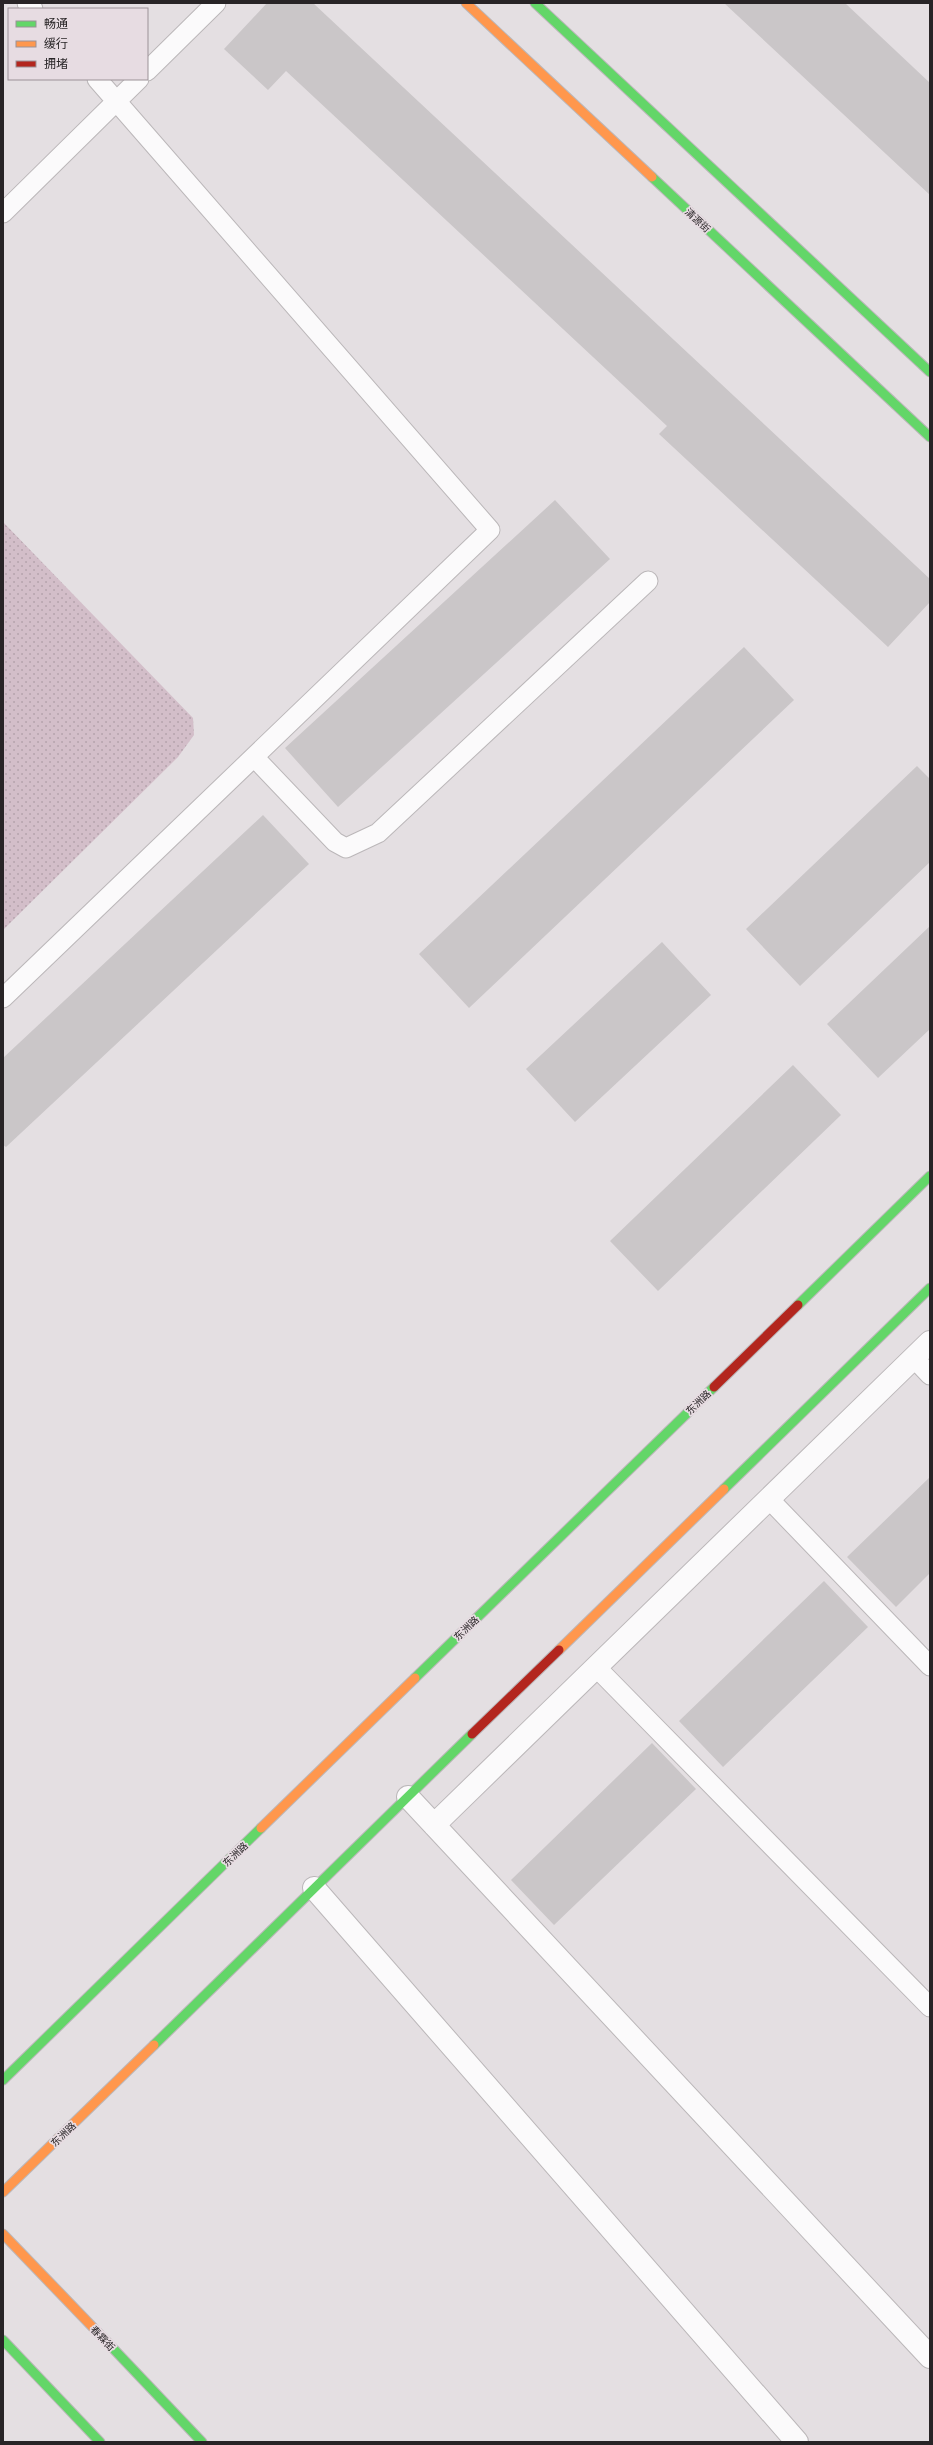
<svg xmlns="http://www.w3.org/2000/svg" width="933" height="2445" font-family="Commissioner,'Noto Sans SC',sans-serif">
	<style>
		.grass { fill: url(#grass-dots) }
		.building { fill: #cac6c8 }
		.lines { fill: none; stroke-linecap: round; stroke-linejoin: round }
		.lane-casing { stroke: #bbb7b9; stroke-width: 21 }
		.street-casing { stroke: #bbb7b9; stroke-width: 24 }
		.fast-casing { stroke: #bbb7b9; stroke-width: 11 }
		.slow-casing { stroke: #bbb7b9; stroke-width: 11 }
		.jam-casing { stroke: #bbb7b9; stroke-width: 11 }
		.lane { stroke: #fbfafb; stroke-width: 19 }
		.street { stroke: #fbfafb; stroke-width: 22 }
		.fast { stroke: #63d668; stroke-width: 9 }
		.slow { stroke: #ff974d; stroke-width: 9 }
		.jam { stroke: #b3261e; stroke-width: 9 }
		.labels { text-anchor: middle; stroke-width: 3.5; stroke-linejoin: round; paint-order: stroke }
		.street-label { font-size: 10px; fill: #282426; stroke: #e7dce2 }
	</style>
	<defs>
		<pattern id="grass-dots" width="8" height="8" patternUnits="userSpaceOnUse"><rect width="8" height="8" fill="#d3bec9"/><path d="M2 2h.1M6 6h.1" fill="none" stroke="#b5a3ac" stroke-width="1.8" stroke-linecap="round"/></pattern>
	</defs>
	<rect width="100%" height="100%" fill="#e4dfe2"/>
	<path class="grass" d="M3,522L193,718L194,735L178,757L3,930Z"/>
	<path class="building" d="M267,3H313L930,579V602L888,647L659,434L667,426L286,71L268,90L224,49Z
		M724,3H845L930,83V195Z
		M555,500L610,559L338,807L285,748Z
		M744,647L794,700L469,1008L419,954Z
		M917,766L930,779V862L800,986L746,929Z
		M263,815L309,864L6,1147L3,1145V1058Z
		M930,926V1029L878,1078L827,1024Z
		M662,942L711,995L575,1122L526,1069Z
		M793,1065L841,1115L658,1291L610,1241Z
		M930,1477V1573L896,1607L847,1557Z
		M824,1581L868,1627L723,1767L679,1721Z
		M652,1743L696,1789L554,1925L511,1880Z"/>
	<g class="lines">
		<defs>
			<path id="lane" d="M27,3L33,9
				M147,71L216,3
				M3,213L139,79
				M254,757L335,842L346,848L378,833L648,581
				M3,998L490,530L97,79
				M914,1358L930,1375
				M769,1499L930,1666
				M596,1667L930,2007"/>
			<path id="street" d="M408,1797L930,2357
				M434,1825L930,1342
				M314,1888L797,2442"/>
			<path id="fast" d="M535,3L930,372
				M652,177L930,437
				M798,1305L930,1176
				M724,1489L930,1288
				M415,1678L714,1387
				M154,2045L472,1734
				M3,2080L261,1828
				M3,2340L100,2442
				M107,2342L202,2442"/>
			<path id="slow" d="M466,3L652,177
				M559,1650L724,1489
				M261,1828L415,1678
				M3,2192L154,2045
				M3,2234L107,2342"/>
			<path id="jam" d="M714,1387L798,1305
				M472,1734L559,1650"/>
		</defs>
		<use href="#lane" class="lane-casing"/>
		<use href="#street" class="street-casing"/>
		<use href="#fast" class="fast-casing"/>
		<use href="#slow" class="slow-casing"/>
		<use href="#jam" class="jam-casing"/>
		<use href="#lane" class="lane"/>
		<use href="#street" class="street"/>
		<use href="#fast" class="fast"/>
		<use href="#slow" class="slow"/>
		<use href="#jam" class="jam"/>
	</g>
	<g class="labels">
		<g class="street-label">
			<text transform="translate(698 220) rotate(43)" y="4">清源街</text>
			<text transform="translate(698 1402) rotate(-44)" y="4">东洲路</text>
			<text transform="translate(466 1628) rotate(-44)" y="4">东洲路</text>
			<text transform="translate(235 1854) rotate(-44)" y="4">东洲路</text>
			<text transform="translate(63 2134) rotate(-44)" y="4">东洲路</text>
			<text transform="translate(103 2338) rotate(46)" y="4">春霖街</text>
		</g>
	</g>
	<rect width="933" height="2445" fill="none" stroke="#282426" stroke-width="8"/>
	<rect x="8" y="8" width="140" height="72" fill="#e7dce2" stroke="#9b9297"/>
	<rect x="16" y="21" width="20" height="6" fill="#63d668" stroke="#9b9297"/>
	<text x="44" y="28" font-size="12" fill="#282426">畅通</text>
	<rect x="16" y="41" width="20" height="6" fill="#ff974d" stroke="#9b9297"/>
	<text x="44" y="48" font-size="12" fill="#282426">缓行</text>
	<rect x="16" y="61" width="20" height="6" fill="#b3261e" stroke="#9b9297"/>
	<text x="44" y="68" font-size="12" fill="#282426">拥堵</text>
</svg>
